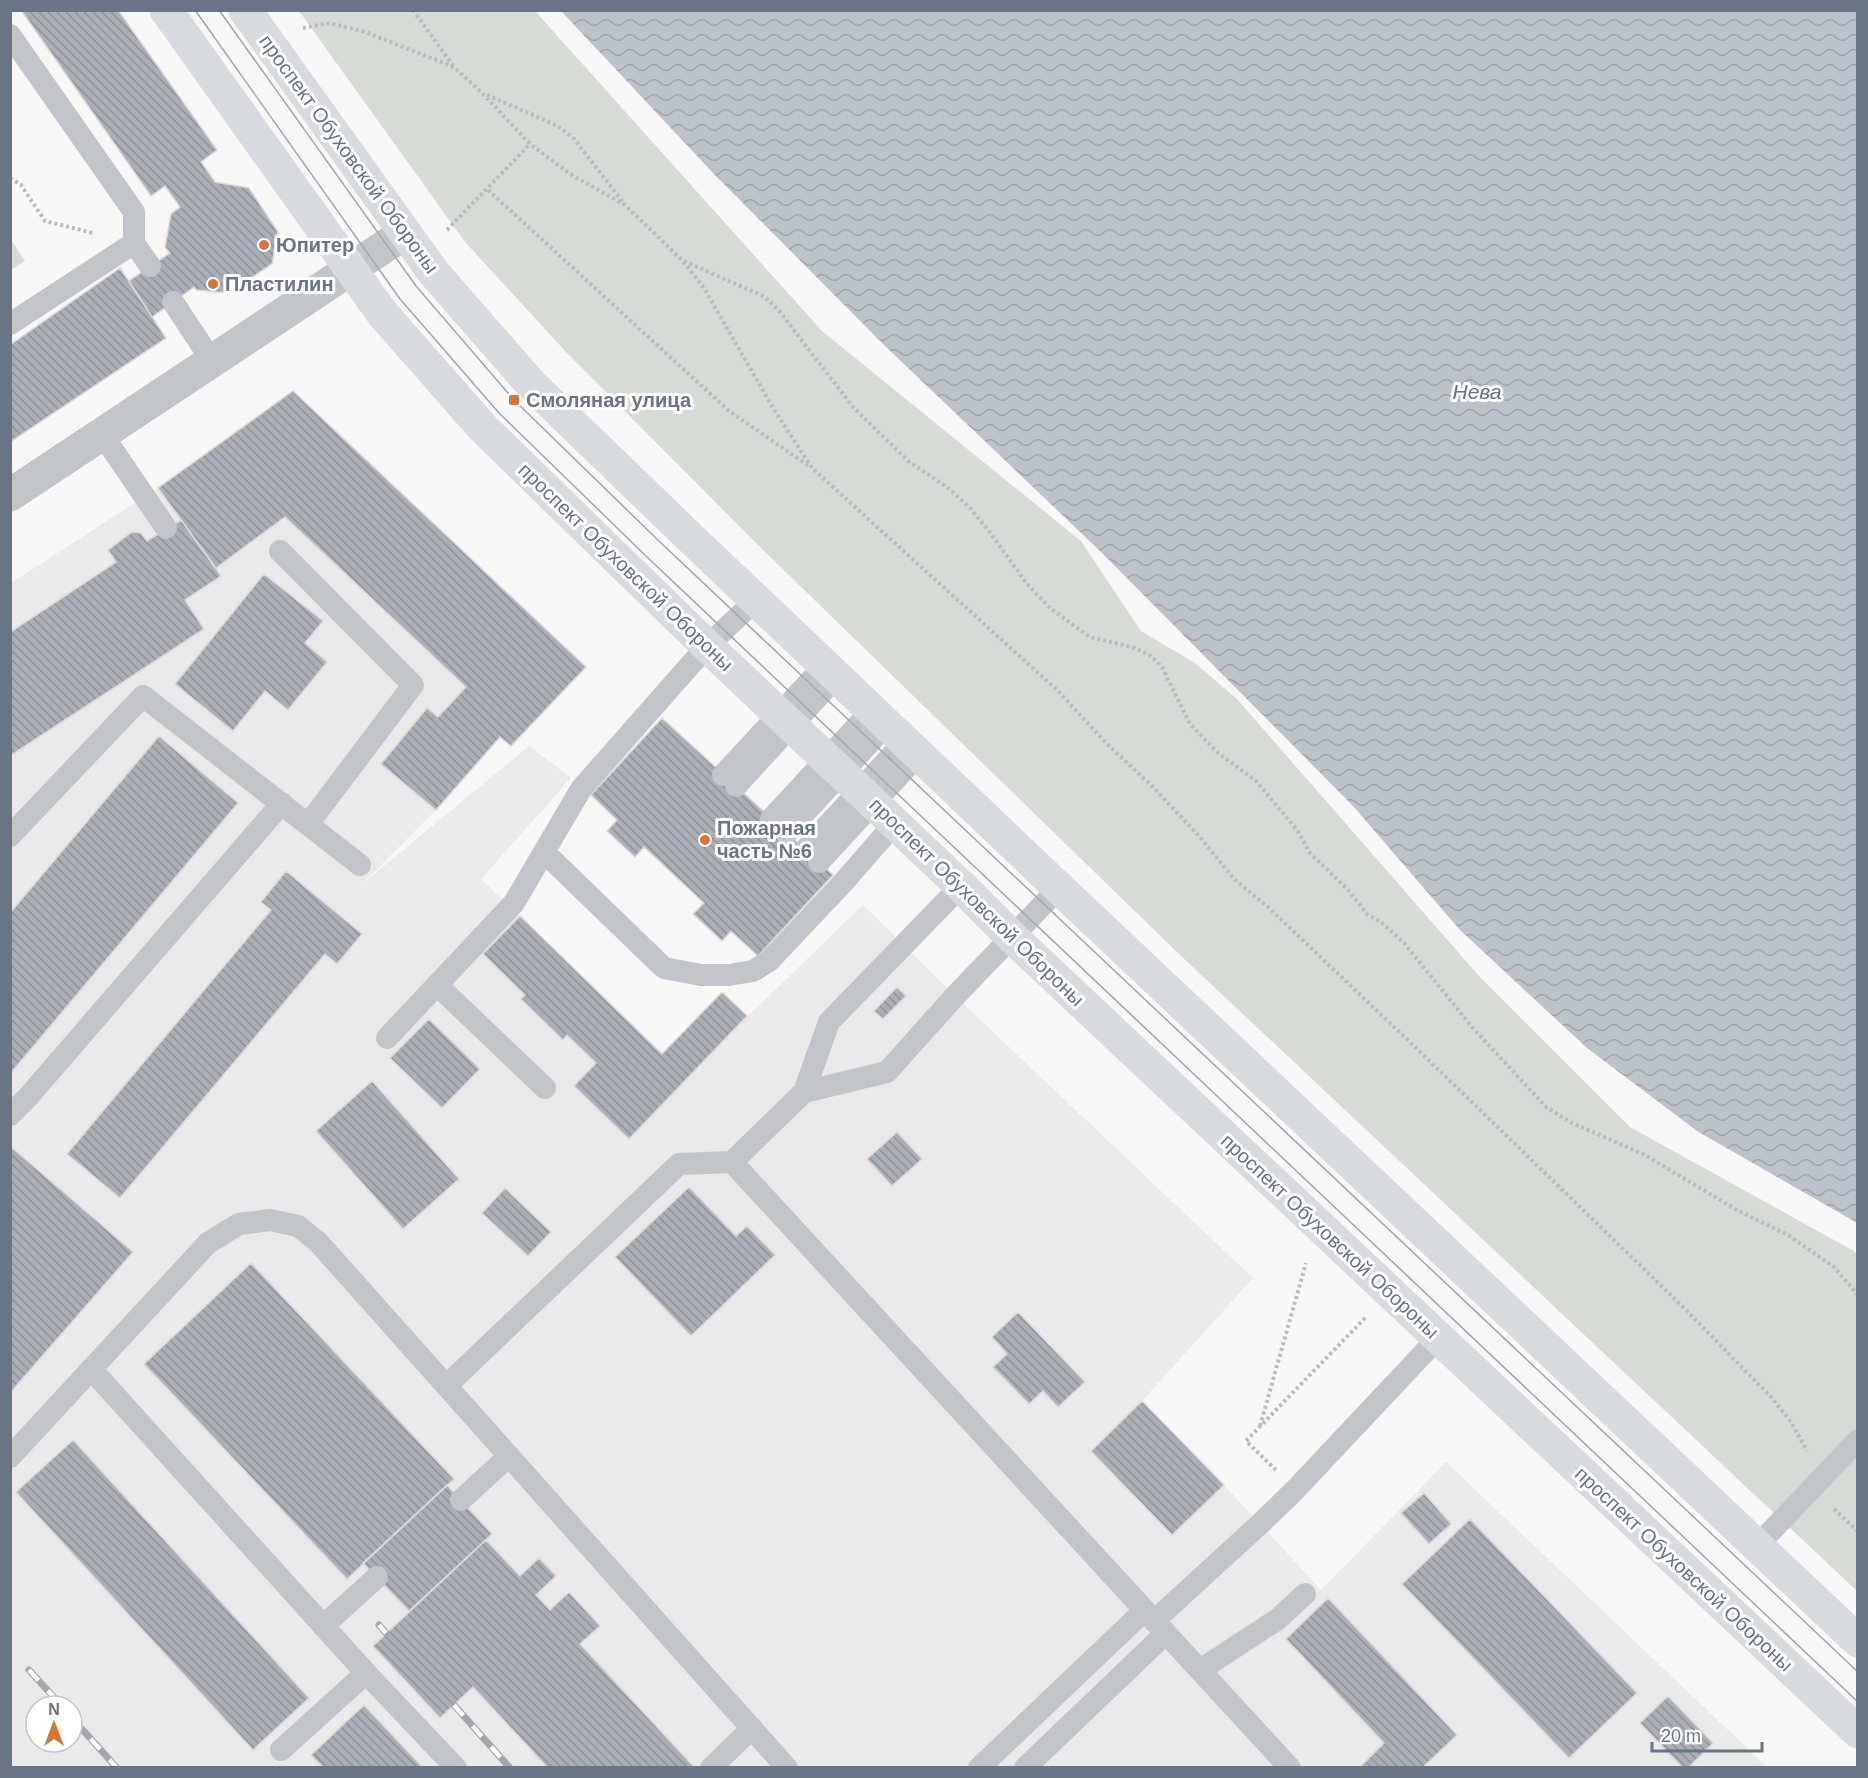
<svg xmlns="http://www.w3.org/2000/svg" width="1868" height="1778" font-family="Helvetica,sans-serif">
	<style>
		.built { fill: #e8e9e8; fill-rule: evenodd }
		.green { fill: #d6dcd5 }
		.water { fill: url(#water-waves) }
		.building { fill: url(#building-back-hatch); stroke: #d9d9d8; stroke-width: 1.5 }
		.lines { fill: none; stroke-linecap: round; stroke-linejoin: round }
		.path { stroke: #b9bbbe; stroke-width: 4; stroke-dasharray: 3 3; stroke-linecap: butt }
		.service { stroke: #c1c4c8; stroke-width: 22 }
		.minor { stroke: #c1c4c8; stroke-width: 33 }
		.secondary { stroke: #d7dade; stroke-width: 33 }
		.tram { stroke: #a3a7ad; stroke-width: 1.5 }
		.rail-casing { stroke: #a3a7ad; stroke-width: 7 }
		.rail { stroke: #fff; stroke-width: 4.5; stroke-dasharray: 14; stroke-linecap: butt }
		.poi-dot { fill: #d57638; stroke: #fff; stroke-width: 2 }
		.labels { text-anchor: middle; stroke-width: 6; stroke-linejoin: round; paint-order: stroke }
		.street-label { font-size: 20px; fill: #697484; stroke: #fff }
		.poi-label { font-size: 20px; font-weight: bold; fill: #697484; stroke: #fff; text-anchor: start }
		.water-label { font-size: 21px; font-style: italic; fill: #65747f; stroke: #fff }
	</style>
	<defs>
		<pattern id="water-waves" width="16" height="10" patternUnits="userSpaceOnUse" patternTransform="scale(1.5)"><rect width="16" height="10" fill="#bbc3c9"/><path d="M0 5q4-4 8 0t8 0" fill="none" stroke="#9ca3a9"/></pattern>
		<pattern id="building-back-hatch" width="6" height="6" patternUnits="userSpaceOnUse" patternTransform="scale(1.5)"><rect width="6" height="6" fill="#aaafb6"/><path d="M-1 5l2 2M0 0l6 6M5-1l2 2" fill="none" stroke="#8e939a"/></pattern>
	</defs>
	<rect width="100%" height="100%" fill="#f7f8f5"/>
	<path class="built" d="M293,391L586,667L511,746L499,737L436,810L361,885L529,746L571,778L481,879L662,1053L722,992L748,1016L863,905L955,996L1253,1278L1142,1401L1224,1485L1321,1590L1446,1462L1767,1767L11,1768V583L158,488ZM36,1706H72V1742H36Z"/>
	<path class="green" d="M299,11H535L822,331L1081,541L1141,631L1195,663L1237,699L1479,976L1630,1127L1854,1251L1858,1256L1857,1591L1180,955L759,546L566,352L465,242Z
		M10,238L25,261L11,270H10Z"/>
	<path class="water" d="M561,11H1857V1223L1697,1131L1587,1048L1460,930L1353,806L1102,553L884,345L714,174Z"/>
	<path class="building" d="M21,10H118L217,150L201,162L215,182L249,188L278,232L272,264L228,293L196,290L194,287L152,317L129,281L170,253L165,247L171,214L180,207L165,186L151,196Z
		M120,268L166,338L10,442V345Z
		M293,391L586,667L511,746L500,737L436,810L381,764L427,708L438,717L466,687L285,517L216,568L158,488Z
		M181,520L221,576L185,600L204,629L10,756V629L12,631L116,562L108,550L132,532L141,533L147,541Z
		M264,574L323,621L305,643L327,662L288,710L265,691L233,731L175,684Z
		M662,718L833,875L758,956L731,931L722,941L693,914L704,903L644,847L635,857L607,831L617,820L591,795Z
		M159,736L238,803L10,1074V913Z
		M286,871L362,934L337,964L325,954L120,1198L67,1154L271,910L261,902Z
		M520,916L662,1054L722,992L747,1016L629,1139L574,1086L596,1063L567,1035L563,1040L521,999L525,995L483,954Z
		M897,987L906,996L883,1019L874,1011Z
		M429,1019L480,1069L442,1108L390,1058Z
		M372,1081L459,1179L403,1229L316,1131Z
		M897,1132L922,1159L892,1186L867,1159Z
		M10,1146L133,1252L10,1393Z
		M689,1187L736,1236L747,1226L775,1255L691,1336L615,1257Z
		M505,1188L551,1232L528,1256L482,1213Z
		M251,1263L454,1479L347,1579L144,1364Z
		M1018,1312L1085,1382L1058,1407L1043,1391L1029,1404L993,1367L1007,1354L992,1337Z
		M1142,1401L1224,1485L1172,1535L1091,1451Z
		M73,1440L309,1698L253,1750L16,1492Z
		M447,1485L492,1534L409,1611L363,1563Z
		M1424,1493L1451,1524L1429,1544L1401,1513Z
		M1470,1519L1637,1693L1569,1758L1402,1584Z
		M486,1540L520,1576L539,1558L556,1576L536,1595L550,1610L569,1592L600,1626L580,1644L695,1768H548L473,1687L440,1718L373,1646Z
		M1328,1598L1457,1735L1422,1768H1359L1384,1743L1286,1639Z
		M1668,1696L1713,1743L1688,1768H1683L1640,1723Z
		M364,1705L423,1768H324L311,1755Z"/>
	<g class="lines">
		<path class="path" d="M413,10L454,67
			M303,28L330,23L365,32L454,67L483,94L530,144L570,174L625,205L683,261L704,288L773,408L812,468L1058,691L1107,744L1152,786L1199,836L1235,880L1269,908L1414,1046L1682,1306L1771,1397L1791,1422L1807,1451
			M487,95L558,126L574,139L623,202
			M10,178L21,185L45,221L93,233
			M488,190L729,411L809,466
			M447,230L530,144
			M684,261L765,297L780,312L853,407L908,461L947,487L971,509L992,535L1027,584L1051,609L1090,637L1135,648L1151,656L1162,667L1190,724L1217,752L1256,781L1297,830L1310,853L1349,891L1367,914L1382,923L1404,943L1472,1027L1546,1107L1572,1123L1643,1154L1737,1210L1788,1235L1834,1267L1858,1295
			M1260,1426L1306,1263
			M1276,1470L1246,1441L1366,1317
			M1834,1509L1858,1531"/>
		<path class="service" d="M10,35L134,212V243
			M173,302L212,361
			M10,324L134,243L150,266
			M102,434L166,528
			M280,551L413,685L309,823
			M723,775L825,665
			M736,786L837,676
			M771,819L872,710
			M786,833L887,724
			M10,836L143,696L360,865
			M805,850L905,741
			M544,852L664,968L701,975H729L753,971L769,961L841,885L895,823
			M819,862L919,754
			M437,985L545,1088
			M387,1038L514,903L581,789L707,646L756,600
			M804,1092L887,1072L955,996L1059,888
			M10,1115L28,1097L282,803
			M732,1162L1290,1768
			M91,1369L366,1673L456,1768
			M446,1386L679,1164L732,1162L804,1092L829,1022L961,886
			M10,1457L208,1243L239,1224L270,1220L298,1226L318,1242L787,1768
			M461,1500L509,1456
			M1757,1546L1858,1440
			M1154,1621L1260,1524L1296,1489L1438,1338
			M323,1626L377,1577
			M1200,1670L1278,1619L1305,1594
			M281,1750L366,1673
			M711,1768L752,1728
			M979,1768L1144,1611
			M1025,1768L1166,1633"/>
		<path class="minor" d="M10,495L405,233"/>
		<path class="secondary" d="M166,10L382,313L483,428L707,646L961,886L1012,937L1858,1732
			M245,10L434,273L531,384L678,526L1059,888L1858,1641"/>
		<path class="tram" d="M195,10L400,299L499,413L647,557L1858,1702
			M219,10L416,286L514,400L661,543L1858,1672"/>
		<defs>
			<path id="rail" d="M379,1625L386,1633
				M29,1670L62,1706
				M454,1705L510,1768
				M72,1718L117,1768"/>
		</defs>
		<use href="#rail" class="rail-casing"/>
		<use href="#rail" class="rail"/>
	</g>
	<g class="poi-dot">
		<circle cx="264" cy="245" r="6"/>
		<circle cx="213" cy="284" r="6"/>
		<rect x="508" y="394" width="12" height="12" rx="3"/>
		<circle cx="705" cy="840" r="6"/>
	</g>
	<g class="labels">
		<g class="street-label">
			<text transform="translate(349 154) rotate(54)" y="7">проспект Обуховской Обороны</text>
			<text transform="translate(626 567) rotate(44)" y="7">проспект Обуховской Обороны</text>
			<text transform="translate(977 902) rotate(44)" y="7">проспект Обуховской Обороны</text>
			<text transform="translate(1330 1236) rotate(43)" y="7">проспект Обуховской Обороны</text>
			<text transform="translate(1684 1569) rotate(43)" y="7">проспект Обуховской Обороны</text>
		</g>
		<g class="poi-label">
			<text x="276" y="252">Юпитер</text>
			<text x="225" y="291">Пластилин</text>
			<text x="526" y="407">Смоляная улица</text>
			<text x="717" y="835">Пожарная<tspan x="717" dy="23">часть №6</tspan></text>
		</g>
		<g class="water-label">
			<text x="1477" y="399">Нева</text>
		</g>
	</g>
	<rect width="1868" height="1778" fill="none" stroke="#697484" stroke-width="24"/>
	<g transform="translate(54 1724)"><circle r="28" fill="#ffffff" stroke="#c3c7ce" stroke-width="1.5"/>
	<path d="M0-4.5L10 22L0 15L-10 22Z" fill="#d57638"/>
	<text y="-9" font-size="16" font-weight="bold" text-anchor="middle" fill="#697484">N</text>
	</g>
	<path d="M1652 1742v9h110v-9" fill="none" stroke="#697484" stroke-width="3"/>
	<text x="1661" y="1742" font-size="18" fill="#697484" stroke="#ffffff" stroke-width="4.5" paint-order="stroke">20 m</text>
</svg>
